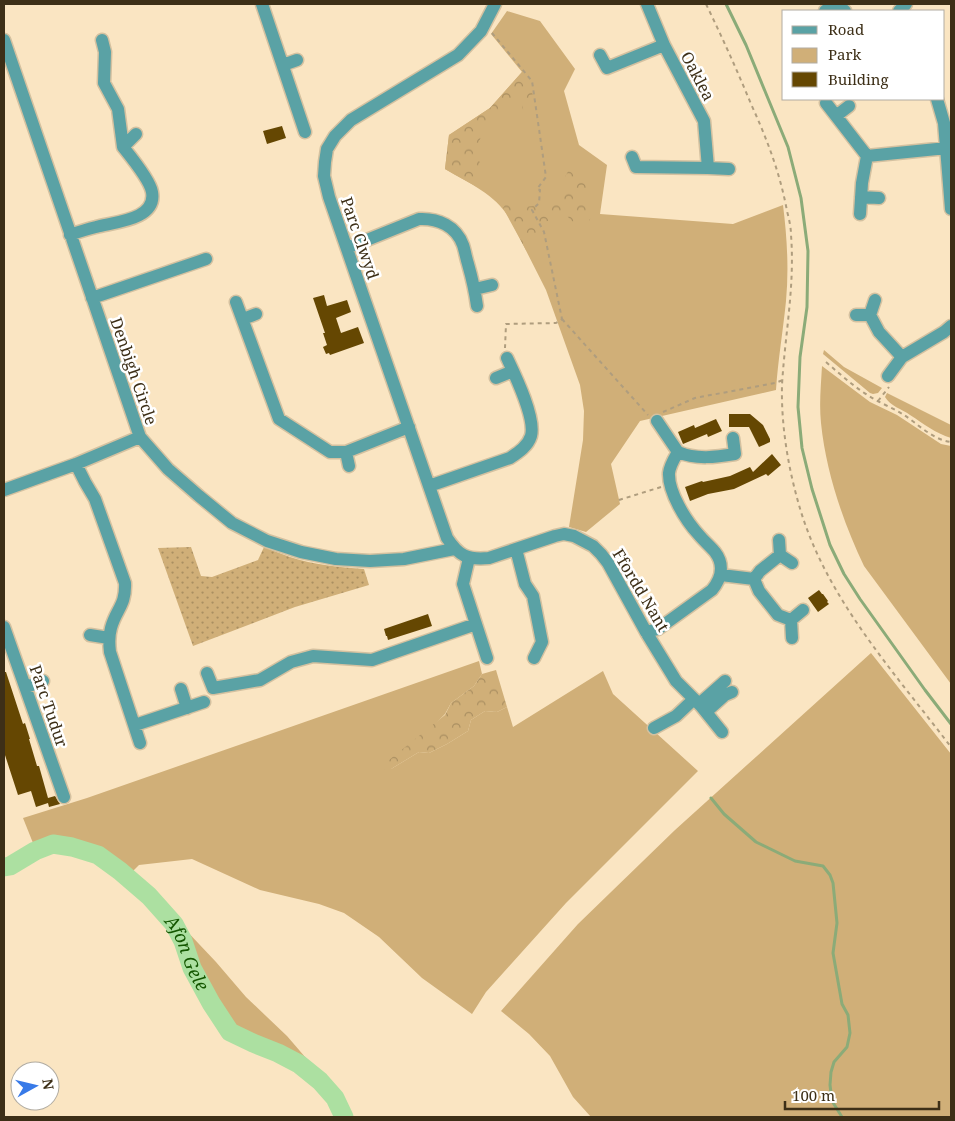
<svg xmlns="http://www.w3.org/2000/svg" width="955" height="1121" font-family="'Noto Serif',serif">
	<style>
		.green { fill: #d0af78 }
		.forest { fill: url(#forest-crowns) }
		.garden { fill: url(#garden-dots) }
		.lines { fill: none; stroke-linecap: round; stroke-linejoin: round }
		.stream { stroke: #8bab78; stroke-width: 3 }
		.river { stroke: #ace0a1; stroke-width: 19 }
		.building { fill: #654702 }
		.minor-casing { stroke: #d4c1a0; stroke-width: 15 }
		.path { stroke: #af9d7e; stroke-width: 2; stroke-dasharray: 4 4; stroke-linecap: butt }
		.minor { stroke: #5aa2a5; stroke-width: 12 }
		.labels { text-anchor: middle; stroke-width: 5; stroke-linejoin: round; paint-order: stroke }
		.street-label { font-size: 16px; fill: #3d2f17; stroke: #fff }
		.water-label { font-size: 18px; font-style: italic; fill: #145700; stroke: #fff }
	</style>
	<defs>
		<pattern id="forest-crowns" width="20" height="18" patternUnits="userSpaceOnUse" patternTransform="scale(1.25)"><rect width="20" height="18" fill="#d0af78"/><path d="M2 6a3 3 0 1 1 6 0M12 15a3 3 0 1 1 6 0" fill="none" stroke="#aa8f61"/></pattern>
		<pattern id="garden-dots" width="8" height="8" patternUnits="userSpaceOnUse" patternTransform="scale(1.25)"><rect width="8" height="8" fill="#d0af78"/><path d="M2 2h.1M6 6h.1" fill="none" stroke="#aa8f61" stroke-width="1.8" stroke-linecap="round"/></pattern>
	</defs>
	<rect width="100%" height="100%" fill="#fae5c2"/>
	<path class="green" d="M507,11L540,21L575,69L564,91L579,145L607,165L600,214L733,224L783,205C787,237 789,269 786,301C783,331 778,360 776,390L640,421L611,464L620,504L586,532L569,527L583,440L584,411L580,385L546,290L510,219C494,193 470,184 445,169L449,135L490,108L522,72L491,34Z
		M824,350L844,367L882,388L878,393L873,394L870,393L823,354Z
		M822,366L870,402L897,415L941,444L951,446V684L864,566C843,522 826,472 821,423C819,404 821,385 822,366Z
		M887,393L951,425V438C935,433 924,424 910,415C902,409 890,406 885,397Z
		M871,653L951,754V1117H591L573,1097L550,1056L529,1034L501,1011L578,924L675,830Z
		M479,661L482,674L474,686L451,703L445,714L391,769L419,752L429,753L447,744L468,731L471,720L485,711L497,712L507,707L513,727L603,671L613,694L698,771L566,903L486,992L472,1014L422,978L379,937L344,913L319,904L260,890L192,859L139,865L131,873L112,856L83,844L65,838L50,841L35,848L23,818L87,798Z
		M182,926L216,962L246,997L287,1036L318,1072C307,1063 296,1054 283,1048C271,1043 258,1041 247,1034C229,1024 220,1003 210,985C200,966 191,946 182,926Z"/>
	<path class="forest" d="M522,72C533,86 533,94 534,112L533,114H527L523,111L522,103L516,101L510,102L499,120L484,129L475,152L481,165V175L477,181V187L445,169L449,135L490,108Z
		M578,166C587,179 591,204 590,220L585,223L576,225L566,215L554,218L543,223L533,246L526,250L503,208L507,202L515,200L524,207L540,205L554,197L563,185L566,175L570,168Z
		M496,670L507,707L497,712L485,711L471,720L468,731L447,744L429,753L419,752L391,769L385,770L384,764L445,715L451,703L474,686L482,674Z"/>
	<path class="garden" d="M191,547L201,576L212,577L258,560L264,547C272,550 281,554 290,557C314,565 339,567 364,569L369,585L295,607L193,646L158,548Z"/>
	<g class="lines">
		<path class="stream" d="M726,4L746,45L788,147L801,198L808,251L807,307L800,357L798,407L802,448L812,489L830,545L844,574L860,599L925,690L951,724
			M711,798L724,814L756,842L795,861L823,866L830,875L833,883L837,923L833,953L842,1004L848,1015L850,1033L847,1047L834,1062L831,1072L830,1085L832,1101L842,1117"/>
		<path class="river" id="s1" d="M4,867L10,866L35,851L53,844L72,847L98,855L120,871L149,896L174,924L183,941L192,968L211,1003L230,1032L253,1043L278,1053L299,1064L320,1081L335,1098L344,1117"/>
	</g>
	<path class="building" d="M282,126L286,138L267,144L263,131Z
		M324,295L327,306L347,300L351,312L336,318L341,333L358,327L364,343L330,355L329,353L326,354L323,347L327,345L323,333H325L313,298Z
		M729,414H750L763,425L770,439V442L759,447L749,427H729Z
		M716,419L722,431L708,437L707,434L683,444L678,432L694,425L695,428Z
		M772,454L781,465L768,476L766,474L734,489L708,494L690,501L685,487L702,481L703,482L730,476L750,467L753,472Z
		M819,590L822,594H823L828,601L827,602L829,604L818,612L808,598Z
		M428,614L432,626L388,640L387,636H386L384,629Z
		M4,672H6L23,724L25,723L30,739H29L37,766H39L48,798L55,796L60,804L49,807L48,803L36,807L31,791L18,795L4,752Z"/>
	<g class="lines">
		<defs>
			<path id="minor" d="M262,4L305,132
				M495,4L481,31L458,55L351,120L335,136L327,149L325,162L324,176L329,197L447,538C459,556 467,560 489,558L555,536L564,534L574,536L593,546L601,554L608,563L646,632L676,681L701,706L722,732
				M837,4L845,11
				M825,11L835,4
				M899,11L906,4
				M4,40L140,437L168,469L199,496L232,523L267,541L301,552L336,559L370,561L404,559L454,549
				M102,40L105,52L104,83L118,109L123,147L136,134
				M600,55L607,68L664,45
				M283,65L297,60
				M937,99L944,123L951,209
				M826,103L867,156L862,183L860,214
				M836,116L849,106
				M867,156L947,148
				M632,157L636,167L708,168L704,121L664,45L647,4
				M708,168L729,169
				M861,197L879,198
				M70,235C78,232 87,229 96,227C114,222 157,220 152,192C150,180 131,157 123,147
				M347,248L419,219C438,218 456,226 463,245C465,251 466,258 468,264C472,278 475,291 477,306
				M475,289L492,285
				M92,298L206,259
				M236,302L279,419L330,452H346L409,427
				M856,315H870L875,300
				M870,315L879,332L902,357
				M243,319L256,314
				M888,376L902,357L944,332L951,326
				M496,378L513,371
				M346,452L349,466
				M678,452C696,460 717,457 735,454L733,438
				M76,464L85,482L95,499L125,583C126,606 116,609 111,628C109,635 109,644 110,652L140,743
				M429,486L510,458C519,452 528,446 531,436C536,418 515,375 507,358
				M4,490L76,464L140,437
				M516,549L525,584L533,596L542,642L534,658
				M780,555L792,563
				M469,558L463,584L487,658
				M721,575L754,579L759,591L778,615L791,620L792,638
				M754,579L760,571L780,555L779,540
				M791,620L803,610
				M4,627L64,797
				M646,632L658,629L712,590C721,579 725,565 715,552C710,546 704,541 699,535C686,521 668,492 669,473C670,465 674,459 678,452L657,421
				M90,635L109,638
				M207,673L213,688L260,680L291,662L313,656L372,660L476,624
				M26,687L43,681
				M181,689L187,708
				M699,704L725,681
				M706,712L725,695L732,692
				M135,725L204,702
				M654,728L676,716L694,699"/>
		</defs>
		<use href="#minor" class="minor-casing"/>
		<path class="path" d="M706,4C722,37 737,70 751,104C767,139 780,173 787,211C789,219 791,227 791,235C795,286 785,334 782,385C781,425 788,467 799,505C825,597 894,672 951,747
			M492,33L532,81L546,177L537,189L540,190L539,203L532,210L544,232L562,319L556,323L506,324L505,348
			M562,319L648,415
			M826,362C840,374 853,386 869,396C880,403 893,408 904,415C918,424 933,440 951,442
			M878,401L889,387
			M663,412L695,398L775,383L783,380
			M619,500L661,487"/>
		<use href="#minor" class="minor"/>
	</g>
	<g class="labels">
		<g class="street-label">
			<text transform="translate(698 76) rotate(62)" y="6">Oaklea</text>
			<text transform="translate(360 238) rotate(71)" y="6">Parc Clwyd</text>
			<text transform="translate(134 371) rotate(71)" y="6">Denbigh Circle</text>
			<text transform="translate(641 590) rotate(59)" y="6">Ffordd Nant</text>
			<text transform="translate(49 706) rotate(71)" y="6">Parc Tudur</text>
		</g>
		<g class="water-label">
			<text dy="6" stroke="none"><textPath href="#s1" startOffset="236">Afon Gele</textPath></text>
		</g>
	</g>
	<rect width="955" height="1121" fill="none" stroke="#3d2f17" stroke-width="10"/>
	<rect x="782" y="10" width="162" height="90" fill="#ffffff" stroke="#b1aca2"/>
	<rect x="792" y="26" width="25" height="8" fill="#5aa2a5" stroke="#b1aca2"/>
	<text x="828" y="35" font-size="15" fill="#3d2f17">Road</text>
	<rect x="792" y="48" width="25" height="15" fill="#d0af78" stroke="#b1aca2"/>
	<text x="828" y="60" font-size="15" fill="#3d2f17">Park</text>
	<rect x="792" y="72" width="25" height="15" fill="#654702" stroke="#b1aca2"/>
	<text x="828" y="85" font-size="15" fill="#3d2f17">Building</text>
	<g transform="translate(35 1086) rotate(82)"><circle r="24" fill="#ffffff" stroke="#b1aca2"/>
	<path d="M0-4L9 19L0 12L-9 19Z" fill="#387ae8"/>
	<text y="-8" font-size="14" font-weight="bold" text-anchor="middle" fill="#3d2f17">N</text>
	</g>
	<path d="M785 1101v8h154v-8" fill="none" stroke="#3d2f17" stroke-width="2.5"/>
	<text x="792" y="1101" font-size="15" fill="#3d2f17" stroke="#ffffff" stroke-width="4" paint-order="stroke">100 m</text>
</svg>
